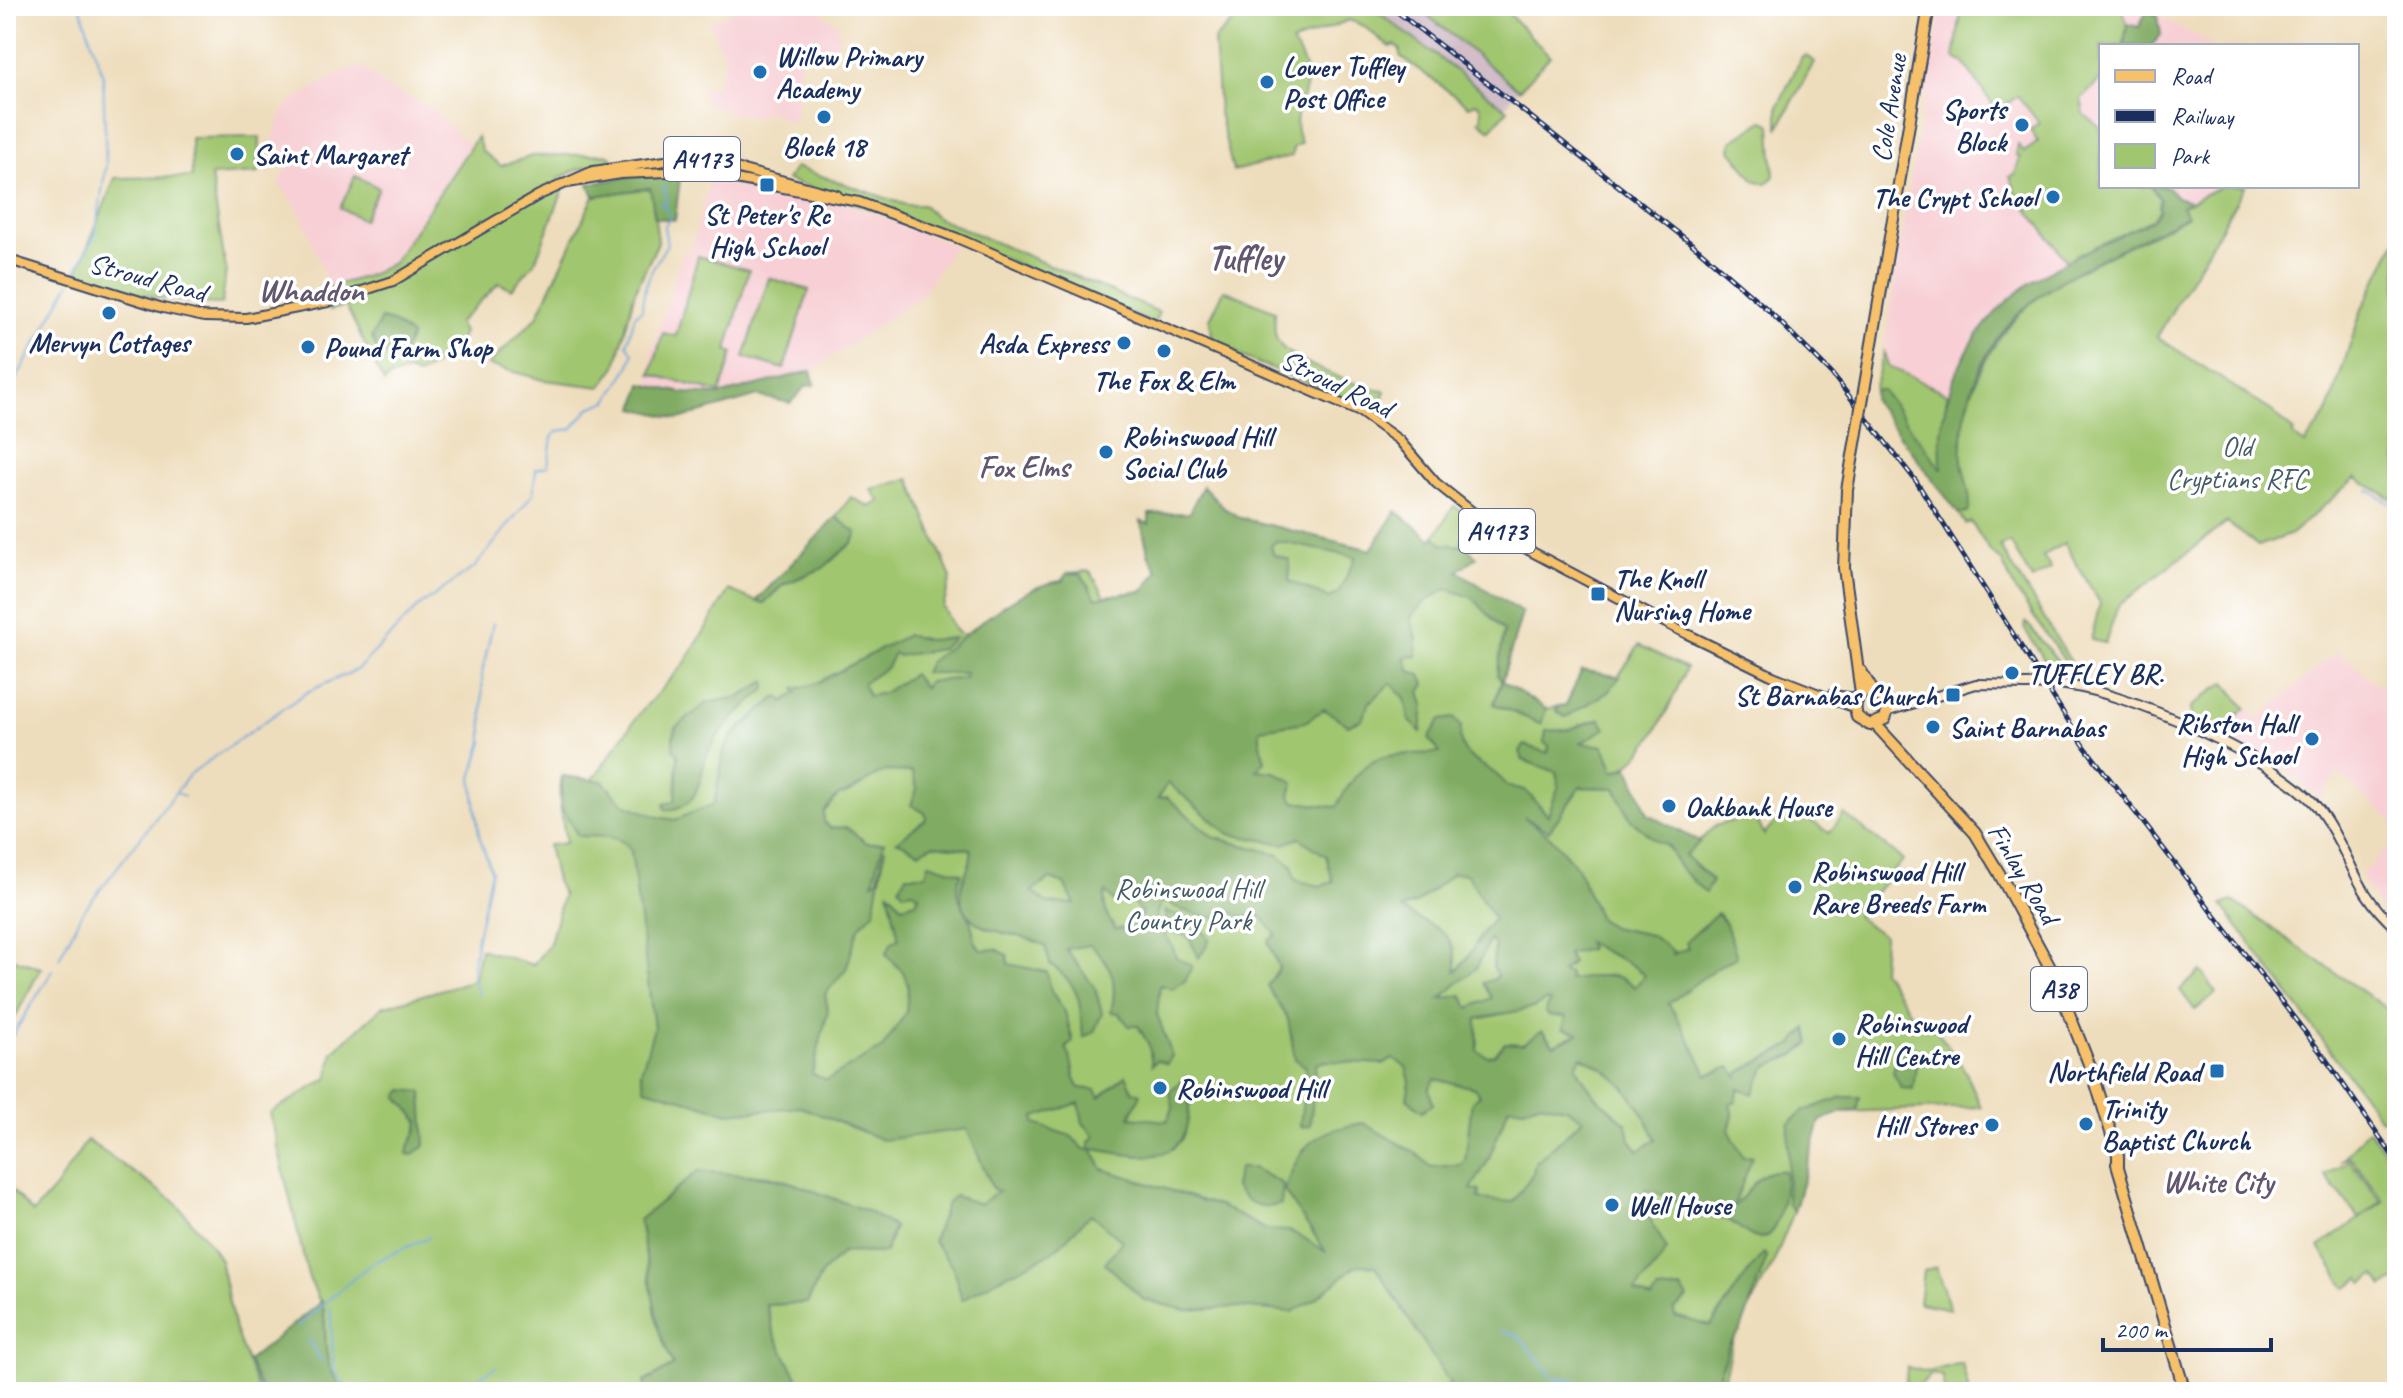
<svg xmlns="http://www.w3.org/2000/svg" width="2403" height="1398" font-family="Caveat,sans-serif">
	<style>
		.built { fill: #f7cfd4 }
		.industrial { fill: #d2bdc8 }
		.green { fill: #a1c670; stroke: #5e7a67; stroke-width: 2 }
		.forest { fill: #80ab62; stroke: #4e6d60; stroke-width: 2; fill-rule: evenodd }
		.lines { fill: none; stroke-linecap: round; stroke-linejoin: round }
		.stream { stroke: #69a5da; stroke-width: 2 }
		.secondary-casing { stroke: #3b496c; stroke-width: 12 }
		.primary-casing { stroke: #3b496c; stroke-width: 12 }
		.highway-casing { stroke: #3b496c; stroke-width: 14 }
		.secondary { stroke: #fbe6c4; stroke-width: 8 }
		.primary { stroke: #f6c16b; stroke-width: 8 }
		.highway { stroke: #f6c16b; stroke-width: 10 }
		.rail-casing { stroke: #1b2f5e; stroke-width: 5 }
		.rail { stroke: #fff; stroke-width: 2; stroke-dasharray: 6; stroke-linecap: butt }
		.secondary-bridge-casing { stroke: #3b496c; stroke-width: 12; stroke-linecap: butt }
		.highway-bridge-casing { stroke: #3b496c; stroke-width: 14; stroke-linecap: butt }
		.secondary-bridge { stroke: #fbe6c4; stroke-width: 8 }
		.highway-bridge { stroke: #f6c16b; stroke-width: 10 }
		.poi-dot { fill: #1f6fb2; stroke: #fff; stroke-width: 3 }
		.labels { text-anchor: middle; stroke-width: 7; stroke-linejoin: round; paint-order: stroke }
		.shield { fill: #fff; stroke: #5f6d8e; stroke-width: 2 }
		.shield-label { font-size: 26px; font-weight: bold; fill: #1b2f5e }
		.poi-label { font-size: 28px; font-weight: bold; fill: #1b2f5e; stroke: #fff; text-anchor: start }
		.street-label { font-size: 28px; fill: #1b2f5e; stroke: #fff }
		.park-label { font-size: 28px; fill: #435c63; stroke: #fff }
		.neighbourhood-label { font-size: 30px; font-weight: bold; fill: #62576e; stroke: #fff }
		.quarter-label { font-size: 32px; font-weight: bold; fill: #62576e; stroke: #fff }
		.district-label { font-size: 36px; font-weight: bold; fill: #62576e; stroke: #fff }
	</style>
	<rect width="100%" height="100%" fill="#fff"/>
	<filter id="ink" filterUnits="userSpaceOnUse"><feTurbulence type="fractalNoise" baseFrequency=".0125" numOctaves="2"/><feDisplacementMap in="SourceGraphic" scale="16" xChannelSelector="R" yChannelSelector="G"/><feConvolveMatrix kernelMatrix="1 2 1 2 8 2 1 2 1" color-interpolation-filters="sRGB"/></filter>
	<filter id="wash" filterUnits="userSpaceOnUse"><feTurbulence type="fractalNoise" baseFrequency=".006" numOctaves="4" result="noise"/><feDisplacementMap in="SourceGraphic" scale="32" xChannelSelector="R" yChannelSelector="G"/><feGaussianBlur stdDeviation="1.8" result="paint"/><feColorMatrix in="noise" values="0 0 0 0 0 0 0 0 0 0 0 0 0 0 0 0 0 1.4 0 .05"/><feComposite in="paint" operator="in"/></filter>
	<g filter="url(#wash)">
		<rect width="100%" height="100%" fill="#eeddbc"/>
		<path class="built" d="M748,6H821L824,16L837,23L840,35L835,50H802L795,118L787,123L775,113L763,112L759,118L741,113L737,115L704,103L700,86L715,89L725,59L710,21Z
			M1942,6H2140L2215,46H2101V186H2221L2059,264L1961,361L1948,394L1888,366L1884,352L1910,180Z
			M361,66L388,87L433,110L469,145L393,263L370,275L329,287L300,211L278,183L288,169L268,155L281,114L292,101L335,75Z
			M709,181L855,206L954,246L920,297L811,371L718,395L662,388L650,384L651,354L679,263L684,250L692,249Z
			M2337,651L2397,701V826L2338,773L2319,798L2283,768L2218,734L2246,708L2258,719Z
			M2397,839V922L2376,903L2360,875Z"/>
		<path class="industrial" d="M1370,6H1416L1518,89L1505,107Z"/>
		<path class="green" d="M1243,6H1370L1508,110L1490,130L1479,121L1482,118L1481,107L1476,103L1469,106L1400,56V49L1395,45L1390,47L1362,25L1349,20L1292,43C1328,91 1282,104 1301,143L1293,148L1292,156L1233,171L1219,113L1214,40L1245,10Z
			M1416,6H1501L1550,56L1519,90Z
			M1962,6H2122L2127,24L2124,46H2101V79L2081,99L2084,114L2101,129V186H2151L2160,199L2159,211L2152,220L2067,261L2018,196L2010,177L2015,174L2020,157L2016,155L2018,145L2024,152L2038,142L2030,130L2039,123L2018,96L1997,111L1963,62L1954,58Z
			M1806,55L1814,62L1778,129V106L1801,58Z
			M1764,120L1771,125L1774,176L1766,184L1754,180L1731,150L1732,141Z
			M260,137L259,173L211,176L226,270L222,304C170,303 128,293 76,276L115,178L192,177L191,138Z
			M477,137L482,151L501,166L532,156L606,154L611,156L613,162L579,169L558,178L563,190L535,262L512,289L499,283L458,323L463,332C456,355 437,364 418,375L408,371L390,377L384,383L346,306L330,310L323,289L370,275L393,263Z
			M795,167L906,205H923L936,217L1159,312L1154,324L957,238L787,180Z
			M355,176L379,188L363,220L340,208Z
			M2221,186H2245L2157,337L2273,412L2294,432L2292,435L2305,444L2328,411L2362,309L2397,239V494L2391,498L2356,478L2291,534L2258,546L2227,522L2118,606L2105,643L2091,640L2100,603L2064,543L2043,556L2051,569L2032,580L2010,542L2000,546L2077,672L2073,681L2068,666L2014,588L2002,561L1990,551L1971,522L1965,524L1882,390H1874L1884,352L1888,366L1948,394L1946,401L1966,411C1998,289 2087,270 2186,217L2182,206Z
			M651,188L658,242L635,291L616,366L601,387L544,380L488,365L537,317L594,196Z
			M698,256L749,270L727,350L733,353L720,393L651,374L663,333L676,336Z
			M769,278L809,290L784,369L744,357Z
			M1224,290L1275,311C1275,324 1272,336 1282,347C1294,361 1366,390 1385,391L1376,414L1356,402L1243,357L1228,347L1213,344L1210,319Z
			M910,479L951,578L943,607L956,632L963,635C997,616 1022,585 1063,581L1067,573L1090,571L1105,596L1143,591L1158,571L1149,556L1141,521L1149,524V514L1189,513L1203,486L1224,508L1240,518L1371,550L1396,511L1432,540L1454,506L1481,526L1462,539L1460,562L1453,574L1522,613L1494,704L1540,724L1546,709L1559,706L1556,711L1566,717L1608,692L1639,645L1686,668C1675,695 1645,767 1614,771C1598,751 1611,751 1581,743L1600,719L1567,730L1549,745L1548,753L1523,760L1556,772L1559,785L1557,820L1580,787L1615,788L1631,820L1711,880L1685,855L1715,826L1755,815L1764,835L1789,806L1829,833L1844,814L1903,860L1856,916L1884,936L1882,970L1913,1017L1930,1021L1966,1072L1981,1107L1842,1112L1820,1120L1795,1209L1775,1259L1733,1340L1720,1392H805L775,1336L766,1305L807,1303L822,1273L843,1252L885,1253L894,1227C873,1215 854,1209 831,1200C804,1190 774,1169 743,1176C710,1183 670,1207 639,1220L659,1330L673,1365L644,1382L648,1392H345L330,1376L327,1364L323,1308L308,1276L270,1113L328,1078L333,1052L382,1007L474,980L480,949L533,965L550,943L563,895L556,881L548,845L566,843L559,797L562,776L591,782L639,714L685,663L729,590L763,604L783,585L823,568L853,542L857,534L836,517L851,497L870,507L880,501L871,489Z
			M2026,622L2065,670L2063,682H2059L2024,628Z
			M2225,682L2246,708L2218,734L2192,723L2191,707Z
			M2233,901L2397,1016V1108L2381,1119L2222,905Z
			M6,956L41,968L6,1034Z
			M2201,971L2217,993L2195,1010L2180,990Z
			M2368,1129L2397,1168V1278L2383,1287L2375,1275L2363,1283L2360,1278L2346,1288L2319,1247L2384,1201L2350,1157L2342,1160Z
			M87,1140L174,1201L208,1241L220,1260L235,1330L259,1392H6V1184L33,1213L55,1188Z
			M2349,1160L2381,1201L2360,1219L2325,1176Z
			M1936,1267L1950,1309L1919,1303L1923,1271Z
			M1962,1363L1969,1392H1944L1943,1377L1932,1374L1914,1390L1905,1388L1907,1367L1927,1372Z"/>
		<path class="forest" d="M2147,10L2158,16L2161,35L2151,46H2124L2127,24L2139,27Z
			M632,176L680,178L675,220L655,218L650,188L594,196L589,184Z
			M2151,186H2167L2177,197L2190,201L2182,206L2187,216C2091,267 1987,294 1965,417C1962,431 1961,446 1962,460C1963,477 1974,498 1968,513H1958L1873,400L1874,390H1882L1942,470C1938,442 1942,413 1951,386C1986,288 2066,261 2152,220L2159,211L2160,199Z
			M381,319L392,322L411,336L403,353L394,356L378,353L372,337Z
			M811,371L815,385L806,386L790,403L758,396L679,419L635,408L642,384L683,393L718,395Z
			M1203,486L1224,508L1240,518L1371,550L1396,511L1432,540L1435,536L1442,544L1465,546L1477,557L1458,571L1522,613L1502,681L1546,709L1541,724L1494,704L1502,681L1497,675L1504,631L1472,597L1447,589L1426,601L1411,617L1417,640V656L1405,657L1410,671L1421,675L1425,684L1420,692L1424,705L1421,732L1409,720L1405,698L1391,683L1370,702L1362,719L1348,725L1324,709L1305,722L1260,729V743L1265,761L1257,770L1275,772L1294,782L1290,795L1295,802L1336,807C1367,750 1381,755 1440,753L1429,738L1440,720L1454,718L1461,726C1455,765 1487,758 1507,786L1525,790L1548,815L1559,785L1556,772L1523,760L1520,751L1525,745L1548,753L1549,746L1544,743L1546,731L1567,730L1600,719L1606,728L1581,743L1604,746L1614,771L1629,767L1648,814L1700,842L1685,855L1712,881L1705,893L1678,866L1668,846L1656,841L1631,820L1615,788L1580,787L1549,831L1524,817L1551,837L1577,867L1599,919L1611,927L1651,935L1674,952L1671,955L1688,948L1686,942L1717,913L1726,924L1737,957L1717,967L1668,1004C1674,1009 1703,1065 1707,1075L1730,1067L1738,1077L1740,1072L1793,1044L1807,1028L1810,1043L1795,1055L1766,1067L1753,1094L1739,1088L1736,1102L1730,1104L1733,1116L1729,1130L1743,1157L1753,1156L1733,1207C1752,1192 1754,1168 1785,1171C1785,1187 1781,1246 1754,1237C1745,1234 1737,1224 1728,1220C1721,1217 1707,1216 1698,1213C1680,1206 1666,1193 1647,1190L1641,1202L1667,1250C1657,1268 1646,1276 1635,1292L1652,1299L1657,1291L1681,1289L1688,1298L1674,1310L1675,1316L1711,1326C1718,1315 1758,1257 1764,1253L1767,1257L1741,1330L1729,1345L1713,1392H1640L1641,1386L1626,1383L1632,1392H1442L1450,1384L1375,1266L1356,1265L1317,1298L1292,1312L1238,1307L1186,1310L1144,1300L1105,1263L1122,1241L1091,1214C1077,1226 1064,1244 1050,1253C1021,1270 990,1280 962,1300L953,1268L933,1241L947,1203L955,1196L980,1204L999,1191L993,1189L967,1129L883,1140L801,1107L729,1113L645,1088L641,1072L654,1028L631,851C622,833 596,837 578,836L561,807L562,776L602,781L624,804L658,817L675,820L714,804L724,751L732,736L775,698L781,697L783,702L797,693L795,689L815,684L907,635L928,640L954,638L941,649L898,656L894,653L887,667L863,683L868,696L883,693L913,674L924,688L927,682L965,678V673H924L929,662C967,636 1017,585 1063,581L1067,573L1081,574L1096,598L1143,591L1158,571L1149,556L1141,521L1149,524V514L1189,513ZM1276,541L1356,557L1339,592L1330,598L1289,581L1290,560L1274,555L1271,546ZM887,771L912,772L917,789L911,805L925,813L926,819L897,841L919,852L933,845L971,849C973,864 962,875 961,891C961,939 1019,929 1045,946L1050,964C1081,986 1080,1001 1083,1037L1094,1032L1102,1013L1095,988L1066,949L1090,945C1113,965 1118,982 1111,1012L1119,1013L1129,1026H1138L1149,1045L1152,1065L1157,1060L1167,1064L1172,1056L1157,1014L1160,985L1172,989L1185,981L1192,966L1176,957C1173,935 1142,921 1165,900C1181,913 1203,917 1223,919L1230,912L1243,917L1261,916L1276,935L1268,941L1279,968L1267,986L1288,1019L1295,1059L1306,1067L1300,1127L1310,1126L1316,1064L1325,1061L1383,1064L1393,1059L1406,1067L1410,1082L1407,1098L1422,1111L1433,1104L1429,1089L1435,1079L1474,1088L1480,1095L1472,1101L1465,1161L1459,1165L1431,1167L1417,1154L1363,1123C1313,1132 1301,1143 1284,1191L1326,1252L1304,1238L1289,1231L1267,1230L1222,1207L1103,1169L1092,1149C1126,1153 1176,1171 1187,1125C1190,1112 1189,1096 1191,1082L1186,1077L1170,1091L1173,1108L1167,1121L1130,1117L1141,1094L1133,1091L1126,1075L1100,1097L1096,1090L1080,1088C1070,1076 1075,1061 1066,1048L1073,1041L1065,1012L1051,991L1047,972L1008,964V955L996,949L981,950C973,941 975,938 972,927C968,907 949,897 962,873L929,863L926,875H907L899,887L904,893L913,891L919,895L916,902L902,906L888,890L899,939L892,942L886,954L904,973L908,986L906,1013L882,1048L827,1080L812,1074L828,1011L825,994L846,969L859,927L874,912L885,848L878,879L873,882L884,842L867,843L846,827L830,828L824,822V812L839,795C857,793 868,776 887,771ZM1168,783L1229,834L1284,844L1299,838L1326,856L1333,882L1320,886L1295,880L1292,865L1277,854L1213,837L1167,797L1158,798ZM1453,873L1467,874L1494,919C1479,933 1469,961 1456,971C1458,927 1430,928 1401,909L1417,903ZM1050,879L1064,884L1075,904L1047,903L1032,891ZM1106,892L1114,902L1127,897L1142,913L1131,928L1115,929C1108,920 1101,902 1106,892ZM1490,939L1495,945L1493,967L1497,975L1495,979L1483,983L1492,998L1469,1008L1462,995L1440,999L1477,967ZM1587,942C1608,956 1625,957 1644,975L1635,987C1616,968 1593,978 1569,980V974L1562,972L1572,963L1567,954L1589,949ZM1545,1001L1550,1002L1545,1012L1549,1016L1566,1017L1563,1029L1579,1033L1554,1045L1542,1031L1522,1044L1505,1043L1494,1055L1487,1056L1478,1051L1477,1019L1533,1008ZM1581,1057C1617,1070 1641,1105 1656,1139L1639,1151L1630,1140L1627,1124C1603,1104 1591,1095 1576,1066ZM1079,1103L1083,1123L1095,1136L1090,1142V1149L1085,1150L1071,1136L1035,1124V1117ZM1539,1103L1566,1108L1583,1119L1535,1163L1533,1173L1513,1202L1479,1199L1480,1191L1471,1189L1488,1161L1509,1106L1524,1108Z
			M836,517L857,533L853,542L823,568L783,584L763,604L757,600Z
			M1582,670L1620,677L1608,692L1565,717L1556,711L1559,706L1566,705Z
			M766,681V689C746,706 716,731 707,755C701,769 702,783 693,797C687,805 674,811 665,809L664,804L674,802L676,797L678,755L673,748V737L676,727L707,703L740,697Z
			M1165,911L1193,921L1210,939L1199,958L1188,936L1169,931Z
			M1908,1045L1918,1049L1913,1089L1901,1088L1893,1072L1898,1051Z
			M403,1090L422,1092L425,1145L413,1155L407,1154C409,1141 418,1135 419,1121L398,1097Z
			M1843,1097H1860L1857,1111L1842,1112L1820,1121L1794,1211L1787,1203L1789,1124L1804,1111Z
			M1239,1168H1253L1283,1184L1281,1204C1261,1211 1246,1203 1234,1186Z
			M698,1171L767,1177L793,1183L869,1212L894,1227L885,1253L843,1252L822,1273L807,1303L766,1305L775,1336L805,1392H648L644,1383L673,1365L659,1330L639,1220Z
			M322,1301C330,1338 317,1360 345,1392H262L248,1361Z"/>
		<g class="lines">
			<path class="stream" d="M73,277L95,235L106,166L103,76L80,6
				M6,397L70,283
				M2369,490L2397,507
				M176,792L184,797
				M59,958L81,914L190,774L307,692L358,669L418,607L475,567L533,494L536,469L548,466L552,437L558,431L572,429L590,408L608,401L630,365L633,353L627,344L635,315L642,310C642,284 655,264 667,244L664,227L671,216L661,203L667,201L664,186
				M479,995L472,976L476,941L491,871L479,835L472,778L483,742L482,673L493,623
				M6,1046L53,970
				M330,1307L334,1371L350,1392
				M297,1326L372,1263L429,1237
				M1502,1331L1517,1335L1555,1379H1575
				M308,1340L321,1361
				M34,1392H35
				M453,1392L496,1367"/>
		</g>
	</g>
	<g filter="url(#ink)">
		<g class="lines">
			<defs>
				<path id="secondary" d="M2056,684C2120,688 2284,760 2321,812C2352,855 2353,891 2397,929
					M1889,711L1976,684L2026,685"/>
				<path id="primary" d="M562,184L620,174L692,171L859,202L957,238L1360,412L1399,440L1436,483L1504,537L1679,630L1773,676L1855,708
					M6,259L163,308L204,317L246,318L328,302L393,281L539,195L593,171L694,157L837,195
					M1831,695L1857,698"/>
				<path id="highway" d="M1867,373L1929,6
					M1857,432L1847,490L1844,568L1861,694
					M1861,671L1871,688L1889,705L1885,719L1870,725L1857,717C1853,702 1858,692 1873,690
					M1875,724L1975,833L1999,873L2053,973L2093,1074L2118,1155V1167
					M2117,1164L2185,1392"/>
			</defs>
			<use href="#secondary" class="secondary-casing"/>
			<use href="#primary" class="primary-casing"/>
			<use href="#highway" class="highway-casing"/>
			<use href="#secondary" class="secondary"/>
			<use href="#primary" class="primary"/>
			<use href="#highway" class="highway"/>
			<defs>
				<path id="rail" d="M1390,6L1697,248L1767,309L1831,373L1916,481L2085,747L2325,1058L2397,1162"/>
			</defs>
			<use href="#rail" class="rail-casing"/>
			<use href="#rail" class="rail"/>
			<defs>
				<path id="secondary-bridge" d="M2026,685L2056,684"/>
				<path id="highway-bridge" d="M1857,432L1867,373"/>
			</defs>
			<use href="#secondary-bridge" class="secondary-bridge-casing"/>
			<use href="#highway-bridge" class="highway-bridge-casing"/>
			<use href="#secondary-bridge" class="secondary-bridge"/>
			<use href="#highway-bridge" class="highway-bridge"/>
		</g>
	</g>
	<g class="poi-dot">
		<circle cx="760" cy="72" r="8"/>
		<circle cx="1267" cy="82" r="8"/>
		<circle cx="824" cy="117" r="8"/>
		<circle cx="2022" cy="125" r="8"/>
		<circle cx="237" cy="154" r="8"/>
		<rect x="759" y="177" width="16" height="16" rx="4"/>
		<circle cx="2053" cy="197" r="8"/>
		<circle cx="109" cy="313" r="8"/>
		<circle cx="1124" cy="343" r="8"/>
		<circle cx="308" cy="347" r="8"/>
		<circle cx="1164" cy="351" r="8"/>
		<circle cx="1106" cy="452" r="8"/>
		<rect x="1590" y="586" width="16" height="16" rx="4"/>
		<circle cx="2012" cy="673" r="8"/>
		<rect x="1945" y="687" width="16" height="16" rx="4"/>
		<circle cx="1933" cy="727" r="8"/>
		<circle cx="2312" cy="739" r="8"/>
		<circle cx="1669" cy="806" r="8"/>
		<circle cx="1795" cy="887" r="8"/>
		<circle cx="1839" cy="1039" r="8"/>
		<rect x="2209" y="1063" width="16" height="16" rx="4"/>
		<circle cx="1160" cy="1088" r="8"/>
		<circle cx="2086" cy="1124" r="8"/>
		<circle cx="1992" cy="1125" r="8"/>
		<circle cx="1612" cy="1205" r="8"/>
	</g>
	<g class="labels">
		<g class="shield">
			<rect x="664" y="137" width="76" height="44" rx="6"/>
			<rect x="1459" y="509" width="76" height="44" rx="6"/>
			<rect x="2031" y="967" width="56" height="44" rx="6"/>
		</g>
		<g class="shield-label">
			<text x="702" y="168">A4173</text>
			<text x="1497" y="540">A4173</text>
			<text x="2059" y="998">A38</text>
		</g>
		<g class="poi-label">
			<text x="776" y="66">Willow Primary<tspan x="776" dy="32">Academy</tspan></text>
			<text x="1283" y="76">Lower Tuffley<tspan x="1283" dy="32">Post Office</tspan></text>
			<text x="2006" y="119" text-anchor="end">Sports<tspan x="2006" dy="32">Block</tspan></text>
			<text x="824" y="156" text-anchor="middle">Block 18</text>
			<text x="253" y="164">Saint Margaret</text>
			<text x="2037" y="207" text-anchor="end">The Crypt School</text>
			<text x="767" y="224" text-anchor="middle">St Peter's Rc<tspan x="767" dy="32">High School</tspan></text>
			<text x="109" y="352" text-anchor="middle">Mervyn Cottages</text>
			<text x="1108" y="353" text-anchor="end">Asda Express</text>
			<text x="324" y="357">Pound Farm Shop</text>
			<text x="1164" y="390" text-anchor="middle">The Fox &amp; Elm</text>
			<text x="1122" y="446">Robinswood Hill<tspan x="1122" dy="32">Social Club</tspan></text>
			<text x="1614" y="588">The Knoll<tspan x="1614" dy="32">Nursing Home</tspan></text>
			<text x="2028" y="683">TUFFLEY BR.</text>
			<text x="1937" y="705" text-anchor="end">St Barnabas Church</text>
			<text x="2296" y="733" text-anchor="end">Ribston Hall<tspan x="2296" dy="32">High School</tspan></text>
			<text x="1949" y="737">Saint Barnabas</text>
			<text x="1685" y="816">Oakbank House</text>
			<text x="1811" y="881">Robinswood Hill<tspan x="1811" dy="32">Rare Breeds Farm</tspan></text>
			<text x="1855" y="1033">Robinswood<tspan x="1855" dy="32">Hill Centre</tspan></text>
			<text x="2201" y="1081" text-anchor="end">Northfield Road</text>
			<text x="1176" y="1098">Robinswood Hill</text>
			<text x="2102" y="1118">Trinity<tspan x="2102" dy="32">Baptist Church</tspan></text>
			<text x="1976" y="1135" text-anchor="end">Hill Stores</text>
			<text x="1628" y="1215">Well House</text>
		</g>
		<g class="street-label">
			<text transform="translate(1888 108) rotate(-81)" y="10">Cole Avenue</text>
			<text transform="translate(148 277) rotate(15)" y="10">Stroud Road</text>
			<text transform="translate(1337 383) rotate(26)" y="10">Stroud Road</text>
			<text transform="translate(2024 873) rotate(59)" y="10">Finlay Road</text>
		</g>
		<g class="park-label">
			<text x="2237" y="456">Old<tspan x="2237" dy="32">Cryptians RFC</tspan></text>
			<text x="1188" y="898">Robinswood Hill<tspan x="1188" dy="32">Country Park</tspan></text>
		</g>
		<g class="neighbourhood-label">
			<text x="1024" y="477">Fox Elms</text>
			<text x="2218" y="1192">White City</text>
		</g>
		<g class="quarter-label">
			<text x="311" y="301">Whaddon</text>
		</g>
		<g class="district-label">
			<text x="1245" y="269">Tuffley</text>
		</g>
	</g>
	<rect width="2403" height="1398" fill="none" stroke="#fff" stroke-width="32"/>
	<rect x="2099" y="44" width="260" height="144" fill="#ffffff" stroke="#a4acbf" stroke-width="2"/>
	<rect x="2115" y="70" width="40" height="12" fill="#f6c16b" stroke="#a4acbf" stroke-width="2"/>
	<text x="2171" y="84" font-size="24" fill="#1b2f5e">Road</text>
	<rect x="2115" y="110" width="40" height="12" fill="#1b2f5e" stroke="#a4acbf" stroke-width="2"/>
	<text x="2171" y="124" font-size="24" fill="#1b2f5e">Railway</text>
	<rect x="2115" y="144" width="40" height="24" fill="#a1c670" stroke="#a4acbf" stroke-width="2"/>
	<text x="2171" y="164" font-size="24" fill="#1b2f5e">Park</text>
	<path d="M2103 1338v12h168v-12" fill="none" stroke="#1b2f5e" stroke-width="4"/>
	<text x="2115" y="1338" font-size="24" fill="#1b2f5e" stroke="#ffffff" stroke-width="6" paint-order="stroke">200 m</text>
</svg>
